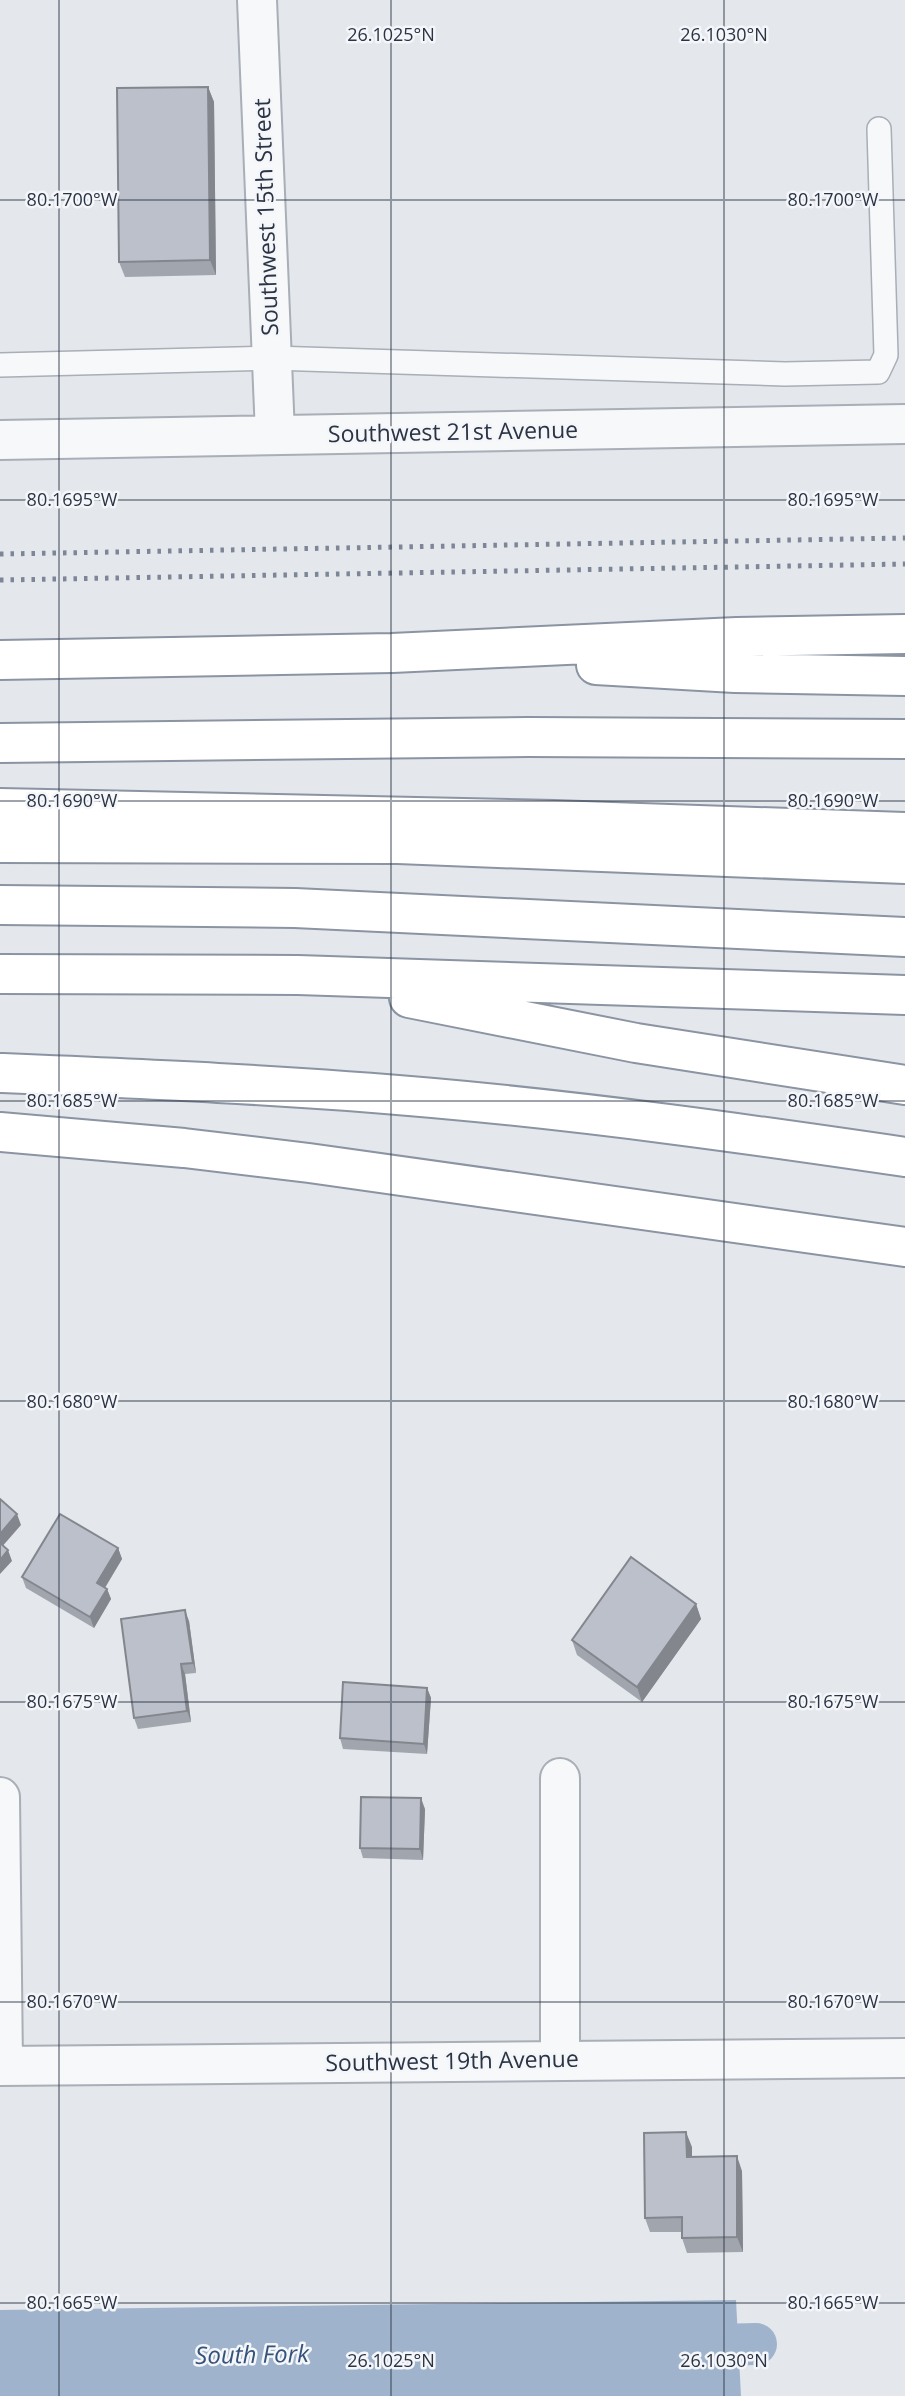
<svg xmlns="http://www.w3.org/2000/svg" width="905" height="2396" font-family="'Open Sans',sans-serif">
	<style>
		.water { fill: #9fb4cc }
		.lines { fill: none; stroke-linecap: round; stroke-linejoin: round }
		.canal { stroke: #9fb4cc; stroke-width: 42 }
		.service-casing { stroke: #a9aeb7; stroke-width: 26 }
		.minor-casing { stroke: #a9aeb7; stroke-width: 42 }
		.motorway-casing { stroke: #8b94a3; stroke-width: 42 }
		.service { stroke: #f7f8fa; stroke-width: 23 }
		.minor { stroke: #f7f8fa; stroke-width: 38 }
		.motorway { stroke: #fff; stroke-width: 38 }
		.rail { stroke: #7d8696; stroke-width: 5; stroke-dasharray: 3.5 7; stroke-linecap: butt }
		.wall { fill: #a1a5ae }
		.shaded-wall { fill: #83868d }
		.building { fill: #bbc0ca; stroke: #83868d; stroke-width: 2 }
		.ticks { fill: none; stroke: #2b3445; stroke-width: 2; stroke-opacity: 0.45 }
		.labels { text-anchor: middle; stroke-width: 5; stroke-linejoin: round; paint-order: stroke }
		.street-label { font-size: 23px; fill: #2b3445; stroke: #f4f6f9 }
		.water-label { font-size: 24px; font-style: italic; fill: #34527a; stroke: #f4f6f9 }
		.ticks-label { font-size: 18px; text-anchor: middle; fill: #2b3445; stroke: #f4f6f9; stroke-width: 5; stroke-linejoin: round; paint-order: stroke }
	</style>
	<rect width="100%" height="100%" fill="#e4e7ec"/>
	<path class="water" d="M736,2300L741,2396H0V2310Z"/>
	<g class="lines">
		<path class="canal" d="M680,2346L756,2344"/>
		<defs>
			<path id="service" d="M0,365L272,358L785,374L878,372L886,355L879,129"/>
			<path id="minor" d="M257,0L275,434
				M0,440L905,424
				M560,1778V2060
				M0,1797L3,2066
				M0,2066L905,2058"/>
			<path id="motorway" d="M0,660L392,653L737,637L905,634
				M596,665L735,673L905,676
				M0,743L528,737L905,739
				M0,808L554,820L905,832
				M0,843L398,844L905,864
				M0,905L295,908L905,937
				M0,974L298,975L905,995
				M409,998L636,1043L905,1085
				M0,1073C144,1079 289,1085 433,1098C591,1112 748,1134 905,1157
				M0,1132L184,1148L309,1163L905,1247"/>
		</defs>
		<use href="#service" class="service-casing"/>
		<use href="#minor" class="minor-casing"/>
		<use href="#motorway" class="motorway-casing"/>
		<use href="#service" class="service"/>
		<use href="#minor" class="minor"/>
		<use href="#motorway" class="motorway"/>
		<path class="rail" d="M0,554L905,538
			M0,580L905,564"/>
	</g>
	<path class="wall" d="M208,87L214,102L216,275L125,277L119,262Z
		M118,1548L122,1559L105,1588L107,1589L111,1599L94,1628L26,1588L22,1577Z
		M696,1604L701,1619L642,1702L577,1655L572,1640Z
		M189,1621L196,1673L185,1674L191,1722L138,1729L134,1718Z
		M427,1688L431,1698L427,1754L343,1749L340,1738Z
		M425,1809L423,1860L363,1858L360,1848Z
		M692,2147V2157L742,2171L743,2252L687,2253L682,2238V2232H650L645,2218Z"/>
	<path class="shaded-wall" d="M208,87L214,102L216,275L210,260Z
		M17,1514L21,1525L0,1549V1534Z
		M118,1548L122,1559L101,1594L97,1583Z
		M8,1550L12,1561L0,1574V1560Z
		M107,1589L111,1599L94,1628L90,1617Z
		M696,1604L701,1619L642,1702L637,1687Z
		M185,1610L189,1621L196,1673L193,1663Z
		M181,1664L185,1674L191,1722L187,1711Z
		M427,1688L431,1698L427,1754L424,1744Z
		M421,1798L425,1809L423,1860L420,1849Z
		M686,2132L692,2147V2172L687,2157Z
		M737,2156L742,2171L743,2252L737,2237Z"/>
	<path class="building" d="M208,87L210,260L119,262L117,88Z
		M0,1499L17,1514L0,1534Z
		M60,1514L118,1548L97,1583L107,1589L90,1617L22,1577Z
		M0,1543L8,1550L0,1560Z
		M631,1557L696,1604L637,1687L572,1640Z
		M185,1610L193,1663L181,1664L187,1711L134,1718L121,1619Z
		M343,1682L427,1688L424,1744L340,1738Z
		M361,1797L421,1798L420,1849L360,1848Z
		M686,2132L687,2157L737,2156V2237L682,2238V2217L645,2218L644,2133Z"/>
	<path class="ticks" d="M59,0V2396M391,0V2396M724,0V2396M0,200H905M0,500H905M0,801H905M0,1101H905M0,1401H905M0,1702H905M0,2002H905M0,2303H905"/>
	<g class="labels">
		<g class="street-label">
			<text transform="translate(266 217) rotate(-92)" y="8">Southwest 15th Street</text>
			<text transform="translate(453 432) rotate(-1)" y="8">Southwest 21st Avenue</text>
			<text transform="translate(452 2061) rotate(-1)" y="8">Southwest 19th Avenue</text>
		</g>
		<g class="water-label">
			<text transform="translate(252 2355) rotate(-1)" y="8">South Fork</text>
		</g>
	</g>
	<g class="ticks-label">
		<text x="391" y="41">26.1025°N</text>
		<text x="724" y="41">26.1030°N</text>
		<text x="72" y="206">80.1700°W</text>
		<text x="833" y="206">80.1700°W</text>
		<text x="72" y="506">80.1695°W</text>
		<text x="833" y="506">80.1695°W</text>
		<text x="72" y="807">80.1690°W</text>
		<text x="833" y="807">80.1690°W</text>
		<text x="833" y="1107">80.1685°W</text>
		<text x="72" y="1107">80.1685°W</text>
		<text x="833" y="1408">80.1680°W</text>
		<text x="72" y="1408">80.1680°W</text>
		<text x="72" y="1708">80.1675°W</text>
		<text x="833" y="1708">80.1675°W</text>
		<text x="833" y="2008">80.1670°W</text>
		<text x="72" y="2008">80.1670°W</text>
		<text x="72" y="2309">80.1665°W</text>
		<text x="833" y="2309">80.1665°W</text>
		<text x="391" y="2367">26.1025°N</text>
		<text x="724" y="2367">26.1030°N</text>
	</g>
</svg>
